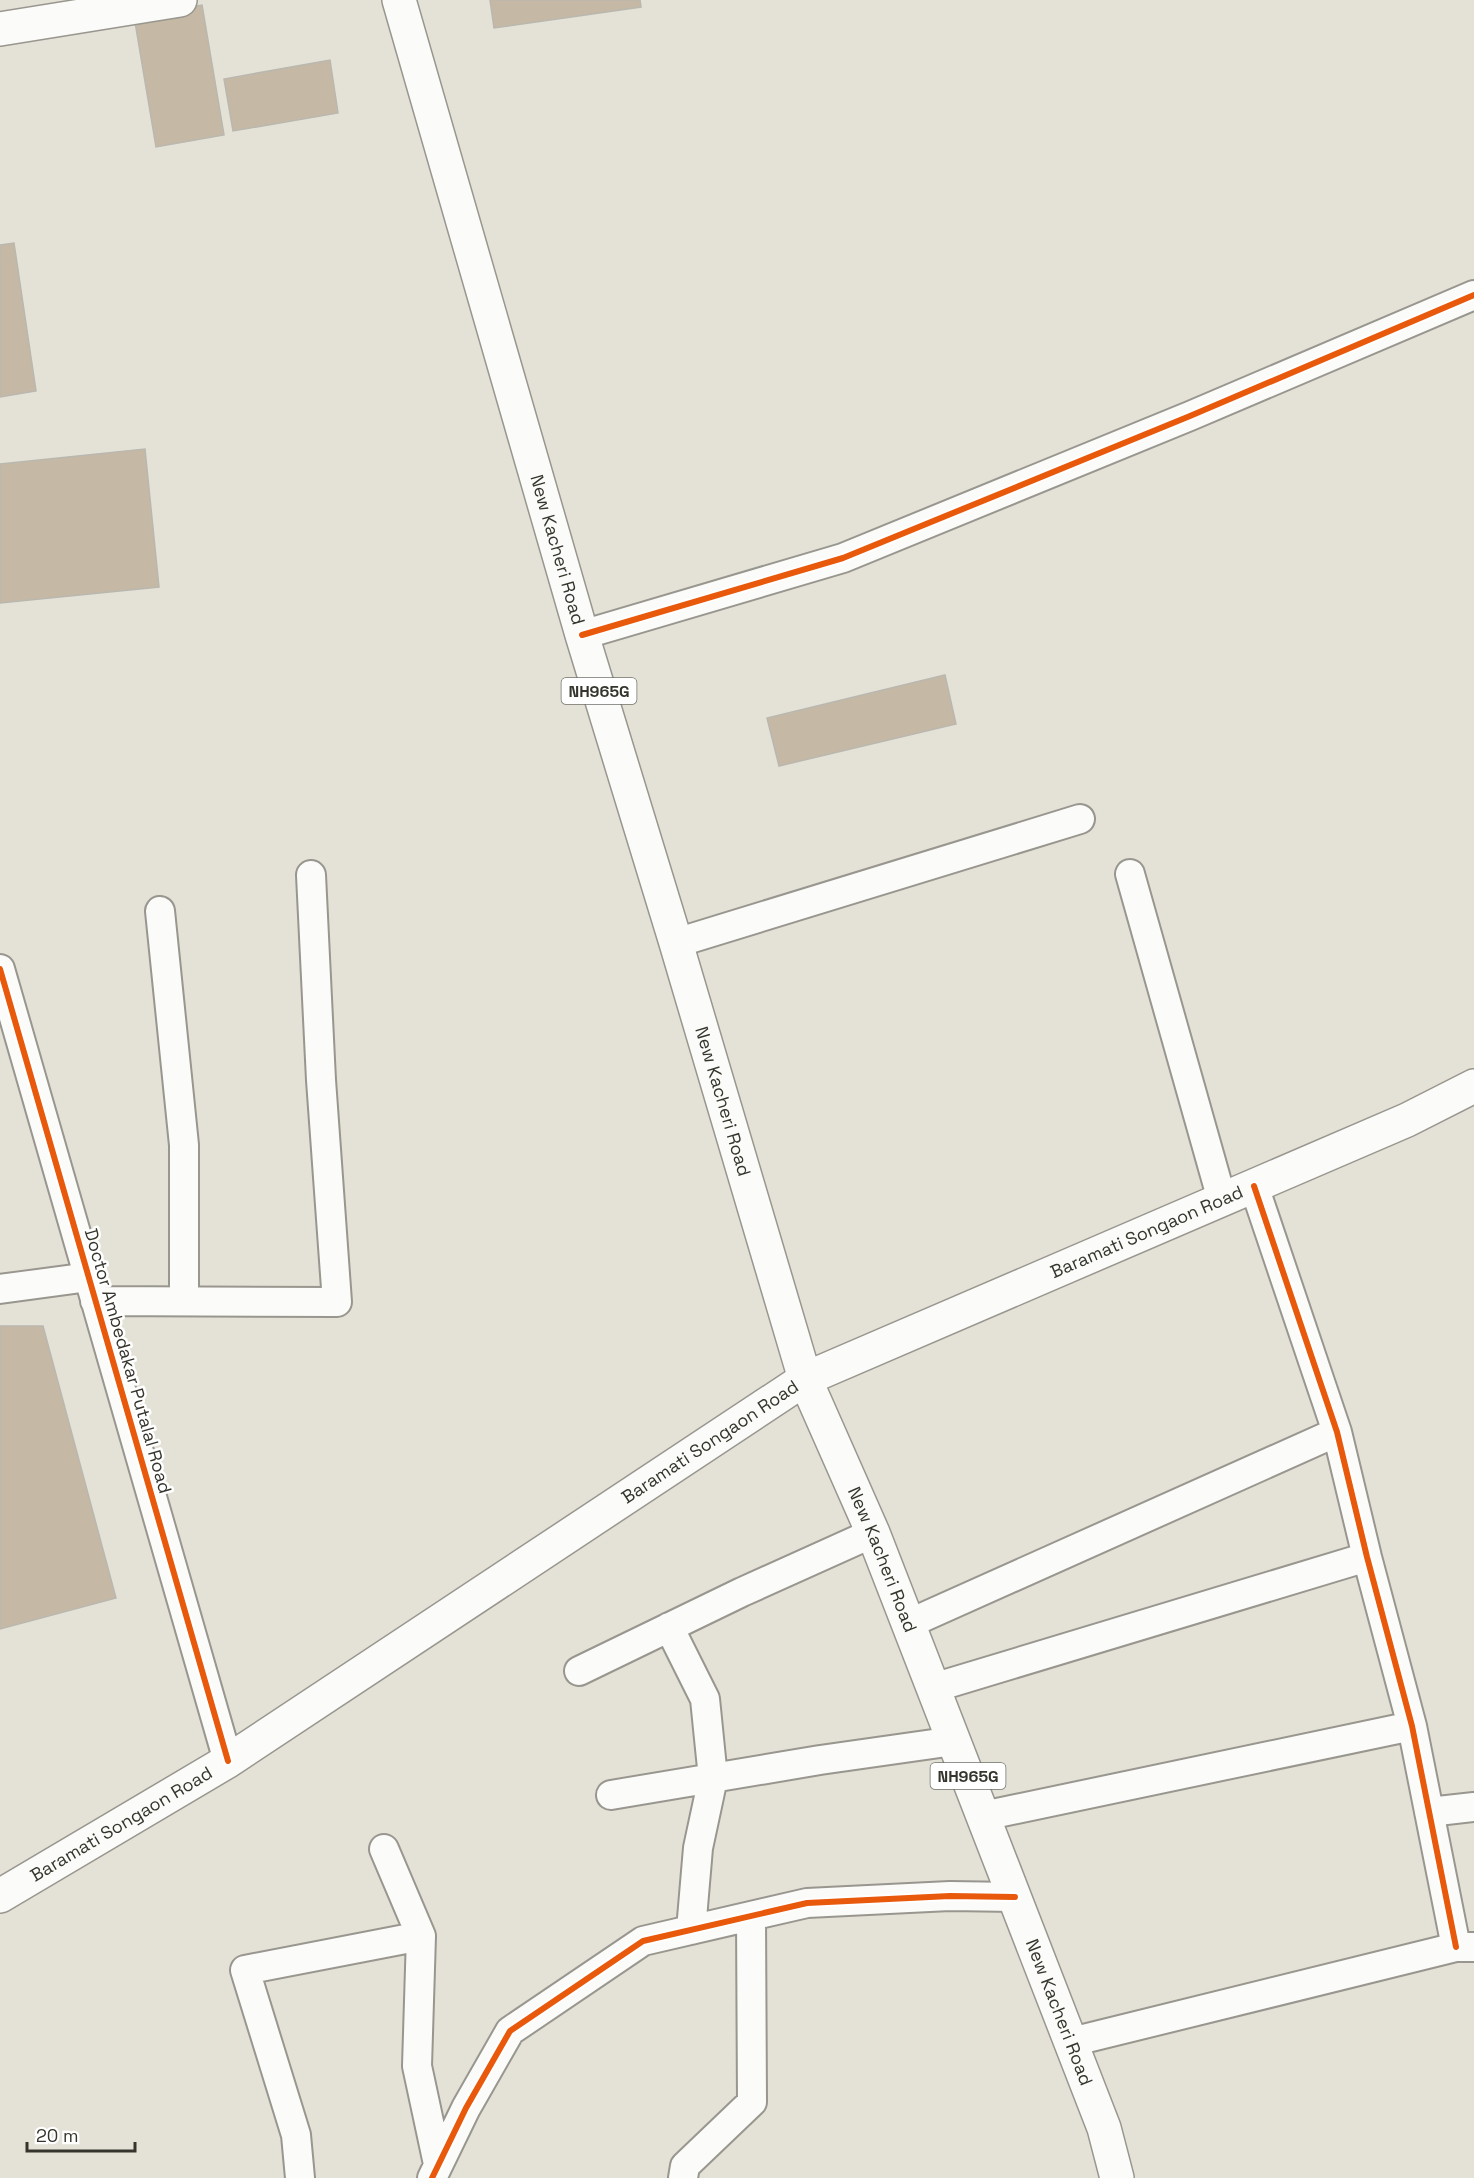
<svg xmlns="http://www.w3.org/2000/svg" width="1474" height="2178" font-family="'Space Grotesk',sans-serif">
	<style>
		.building { fill: #c5b9a6; stroke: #bab7af; stroke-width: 1.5 }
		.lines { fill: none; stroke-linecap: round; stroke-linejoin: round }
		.minor-casing { stroke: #98968e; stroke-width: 32 }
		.tertiary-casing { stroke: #98968e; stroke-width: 36 }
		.secondary-casing { stroke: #98968e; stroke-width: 36 }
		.primary-casing { stroke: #98968e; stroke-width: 36 }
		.minor { stroke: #fbfbf9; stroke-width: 28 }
		.tertiary { stroke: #fbfbf9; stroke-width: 33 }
		.secondary { stroke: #fbfbf9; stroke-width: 33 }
		.primary { stroke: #fbfbf9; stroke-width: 33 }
		.cycleway-casing { stroke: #fff; stroke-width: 10 }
		.cycleway { stroke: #e8590c; stroke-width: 6 }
		.labels { text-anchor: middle; stroke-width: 5; stroke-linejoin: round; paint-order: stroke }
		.shield { fill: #fff; stroke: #72726c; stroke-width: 1.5 }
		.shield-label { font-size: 16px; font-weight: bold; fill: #36352d }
		.street-label { font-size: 18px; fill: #36352d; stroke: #fff }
	</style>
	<rect width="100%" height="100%" fill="#e4e2d7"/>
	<path class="building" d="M490,0H640L641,7L494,28Z
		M202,5L224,135L156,147L134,16Z
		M330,60L338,113L233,131L224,79Z
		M14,243L36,391L0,397V245Z
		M145,449L159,587L0,603V464Z
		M945,675L956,724L779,766L767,718Z
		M0,1326H43L116,1598L0,1629Z"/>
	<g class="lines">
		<defs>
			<path id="minor" d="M582,635L843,558L1190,416L1474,295
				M1130,874L1222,1200
				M160,911L184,1145V1301
				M676,943L1080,819
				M0,969L228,1761
				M1254,1186L1337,1432L1367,1557L1412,1726L1456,1947
				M0,1289L89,1277
				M95,1301L337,1302L321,1080L311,875
				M908,1624L1337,1432
				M669,1627L705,1699L713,1778L698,1848L691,1930
				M579,1671L742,1592L873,1533
				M933,1688L1367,1557
				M611,1795L820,1760L954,1741
				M1429,1812L1474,1807
				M983,1816L1412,1726
				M384,1849L421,1936L417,2066L438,2164
				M1071,2042L1456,1947H1474
				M300,2178L296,2135L245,1970L421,1936
				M432,2178L466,2108L510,2031L643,1941L807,1903L950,1896L1015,1897
				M683,2178L685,2166L752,2102L751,1916"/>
			<path id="tertiary" d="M0,29L180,0"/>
			<g id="secondary">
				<path id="s1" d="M0,1896L228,1761L805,1379L1407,1120L1474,1086"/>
			</g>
			<g id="primary">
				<path id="s2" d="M399,0L582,635L676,943L805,1379L873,1533L1104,2128L1117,2178"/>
			</g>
		</defs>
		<use href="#minor" class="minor-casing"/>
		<use href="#tertiary" class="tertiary-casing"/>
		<use href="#secondary" class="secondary-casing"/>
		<use href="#primary" class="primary-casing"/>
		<use href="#minor" class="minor"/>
		<use href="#tertiary" class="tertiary"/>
		<use href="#secondary" class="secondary"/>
		<use href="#primary" class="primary"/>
		<defs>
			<path id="cycleway" d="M582,635L843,558L1190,416L1474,295
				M0,969L228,1761
				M1254,1186L1337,1432L1367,1557L1412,1726L1456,1947
				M432,2178L466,2108L510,2031L643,1941L807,1903L950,1896L1015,1897"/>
		</defs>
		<use href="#cycleway" class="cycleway-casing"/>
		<use href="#cycleway" class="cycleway"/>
	</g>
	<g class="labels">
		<g class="shield">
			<rect x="561.5" y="678" width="75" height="26" rx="4.5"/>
			<rect x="930.5" y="1763" width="75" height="26" rx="4.5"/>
		</g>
		<g class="shield-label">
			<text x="599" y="697">NH965G</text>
			<text x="968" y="1782">NH965G</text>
		</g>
		<g class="street-label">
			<text dy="6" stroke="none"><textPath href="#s2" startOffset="572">New Kacheri Road</textPath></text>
			<text dy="6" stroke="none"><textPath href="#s2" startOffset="1148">New Kacheri Road</textPath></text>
			<text dy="6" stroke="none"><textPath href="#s1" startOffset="1329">Baramati Songaon Road</textPath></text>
			<text transform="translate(128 1361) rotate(74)" y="6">Doctor Ambedakar Putalal Road</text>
			<text dy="6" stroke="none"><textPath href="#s1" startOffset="843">Baramati Songaon Road</textPath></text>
			<text dy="6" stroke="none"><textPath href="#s2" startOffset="1634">New Kacheri Road</textPath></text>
			<text dy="6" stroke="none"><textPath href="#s1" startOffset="141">Baramati Songaon Road</textPath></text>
			<text dy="6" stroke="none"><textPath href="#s2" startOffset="2120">New Kacheri Road</textPath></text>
		</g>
	</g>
	<path d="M27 2142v9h108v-9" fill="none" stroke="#36352d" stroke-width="3"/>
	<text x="36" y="2142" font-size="18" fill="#36352d" stroke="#ffffff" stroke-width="4.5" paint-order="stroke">20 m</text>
</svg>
